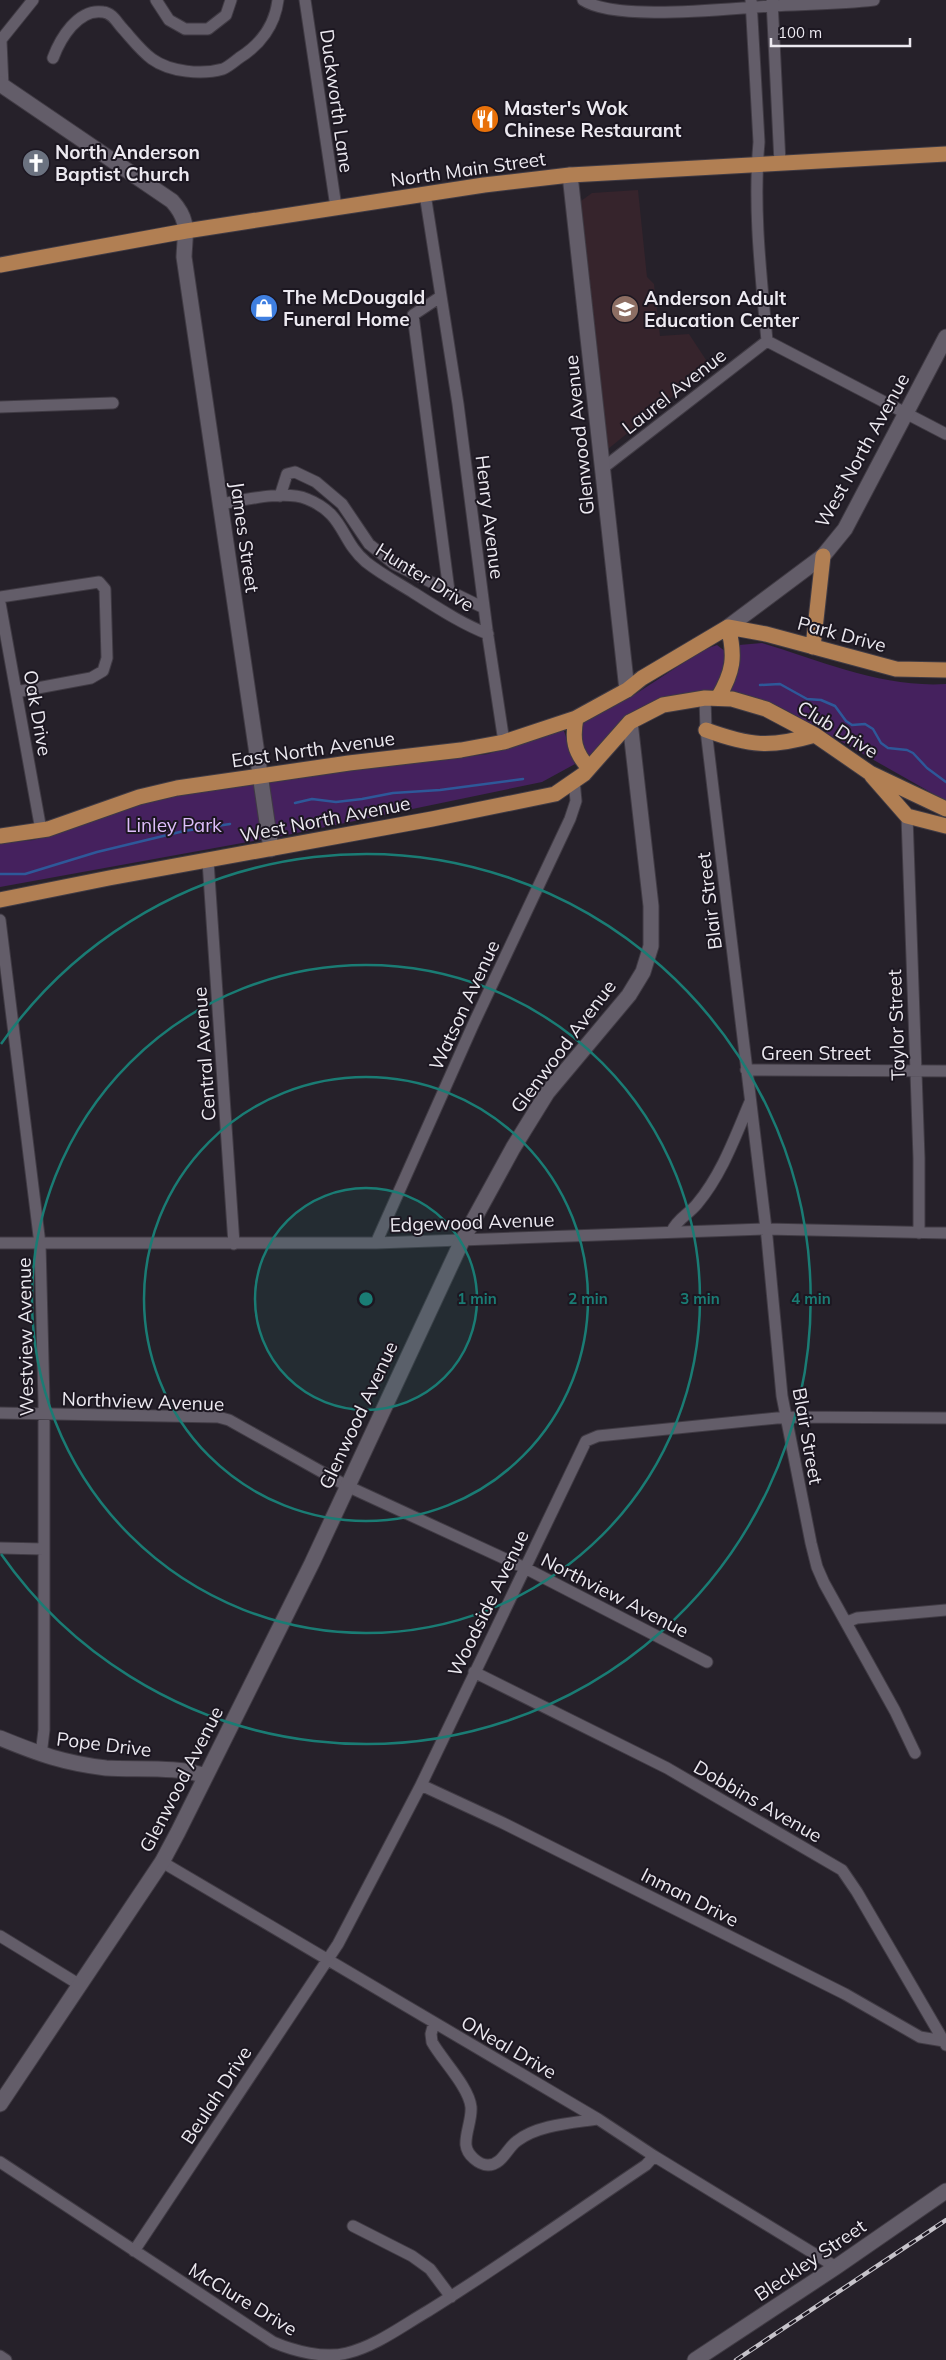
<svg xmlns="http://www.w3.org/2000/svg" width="946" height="2360" font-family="Mulish,sans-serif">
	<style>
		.education { fill: #36242c }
		.green { fill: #45215e }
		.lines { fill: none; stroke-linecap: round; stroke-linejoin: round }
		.stream { stroke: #2e5899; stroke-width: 2.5 }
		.street-casing { stroke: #403b44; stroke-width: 13 }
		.secondary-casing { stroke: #403b44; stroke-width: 17 }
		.primary-casing { stroke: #403b44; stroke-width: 17 }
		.street { stroke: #635d69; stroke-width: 11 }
		.secondary { stroke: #635d69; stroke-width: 15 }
		.primary { stroke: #b17f53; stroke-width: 15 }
		.rail-casing { stroke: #c6c3ca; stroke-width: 4.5 }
		.rail { stroke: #1c1721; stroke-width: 2.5; stroke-dasharray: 8; stroke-linecap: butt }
		.ring { fill: none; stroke: #1a7c74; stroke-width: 2.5 }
		.labels { text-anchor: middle; stroke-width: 4; stroke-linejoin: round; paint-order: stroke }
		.street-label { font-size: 19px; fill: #ece9f0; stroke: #1c1721 }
		.poi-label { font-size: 19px; font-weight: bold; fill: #ece9f0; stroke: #1c1721; text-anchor: start }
		.park-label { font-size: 19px; fill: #debefa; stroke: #1c1721 }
		.centre { fill: #1a7c74; stroke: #1c1721; stroke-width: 2.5 }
		.ring-label { font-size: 15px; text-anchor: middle; font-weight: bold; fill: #1a7c74; stroke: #1c1721; stroke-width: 4; stroke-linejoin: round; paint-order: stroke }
	</style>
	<rect width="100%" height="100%" fill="#26212a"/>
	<path class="education" d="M638,190L647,277L654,284L660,336L689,334L710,366L608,449L581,201L592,193Z"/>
	<path class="green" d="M762,643C821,661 883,688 946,684V801L782,708L728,690L738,669L739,645Z
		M717,645L726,652C726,667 723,678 713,690L657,701L589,758L582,749L581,722L631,697L703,650Z
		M563,728L575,764L542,782L287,835L0,887V843L34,840L142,800L278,779L488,754Z"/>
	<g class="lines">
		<path class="stream" d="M760,685L780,684L807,699L821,700L835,706L846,721L852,725L865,724L873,729L881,743L888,748L907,750L913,753L927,768L946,782
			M295,803L312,799L336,802L362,799L393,793L440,790L523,779
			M0,874H25L97,852L184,831L230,824"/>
		<defs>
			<path id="street" d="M156,0L169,20L185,29H208L226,15L231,0
				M305,0L336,207
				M583,0C616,22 730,8 771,6C805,4 840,4 874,0
				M751,0L759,142C753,208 761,275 767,341L946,434
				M772,0L780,163
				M0,41L33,0
				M1,41L3,86
				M53,58C60,39 78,8 103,12C113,13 117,23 123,29C132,39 141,51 152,59C170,72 202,75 223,69C228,67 234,62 239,58C260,45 275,25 278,0
				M425,194L458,404L487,630L504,742
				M440,297L413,315L449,591
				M0,407L113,403
				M603,468L767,341
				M280,496L287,474L295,472L316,482L342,504L369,544L394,564L484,608
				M220,504C244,500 285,490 307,499C345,514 340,540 366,562C381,574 398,583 414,593C438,608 462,624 488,634
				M0,597L99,582L105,589L107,658L103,671L91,678L16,692
				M0,603L41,830
				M705,698L706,730L767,1237L782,1396L811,1543L817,1567L824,1583L895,1711L915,1753
				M907,816L919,1158V1233
				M208,861L234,1244
				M0,920L40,1244L44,1401V1730L41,1755
				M746,1070L946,1071
				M672,1231C677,1219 689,1214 697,1204C722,1174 735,1137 750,1102
				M0,1243H376L766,1229L946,1233
				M376,1243L473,1025L570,819L576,801L574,780
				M0,1413L218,1417L229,1420L347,1486L525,1568L707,1662
				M0,1548L44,1549
				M847,1622L857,1618L946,1610
				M474,1672L667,1768L842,1870L857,1892L946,2045
				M421,1785L503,1823L845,1994L920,2037L944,2041
				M162,1862L598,2119L654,2156L836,2267
				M0,1936L80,1985
				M434,2023L431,2034L432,2042C442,2060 469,2087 471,2107C472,2120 465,2133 466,2145C467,2155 479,2165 488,2165C502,2165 507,2148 517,2141C537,2125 572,2123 598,2119
				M0,2162L273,2342C294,2351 324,2359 347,2353C376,2346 402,2326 428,2311C502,2265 573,2214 646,2165L654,2156
				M353,2226L412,2256L430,2269L451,2297
				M134,2251L338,1944L421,1785L586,1441L598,1436L787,1417L946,1418
				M0,2356L6,2360"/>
			<path id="secondary" d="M0,84L172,201C190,221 185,232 184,257L271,849
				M570,175L627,690
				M728,627L823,556L845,529L946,337
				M0,1738C39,1754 64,1763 106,1768C136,1770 179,1766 205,1776
				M0,2104L162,1862L178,1832L312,1563L462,1241L513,1148L547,1093L629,995L643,972L651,946V906L630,722
				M695,2360L836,2267L946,2191"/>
			<path id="primary" d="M0,265L186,231L484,185L570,175L946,154
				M728,627L766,634L896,669L946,670
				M813,647L823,556
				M718,698C733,672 736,657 728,627
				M576,718C572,739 574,752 589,768
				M706,730C750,746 770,748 815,735
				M872,776L907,816L946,826
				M0,836L48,829L139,797L177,788L349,763L461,750L504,742L576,718L627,690L642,678L728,627
				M0,900L109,878L432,819L555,794L584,774L630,722L663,705L705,698L732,699L766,709L815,735L870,773L946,809"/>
		</defs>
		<use href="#street" class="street-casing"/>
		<use href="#secondary" class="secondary-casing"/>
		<use href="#primary" class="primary-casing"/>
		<use href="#street" class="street"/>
		<use href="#secondary" class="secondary"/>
		<use href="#primary" class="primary"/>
		<defs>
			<path id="rail" d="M736,2360L946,2220"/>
		</defs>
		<use href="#rail" class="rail-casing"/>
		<use href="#rail" class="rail"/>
	</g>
	<circle cx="366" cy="1299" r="111" fill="#1a7c74" fill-opacity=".12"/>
	<g class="ring">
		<circle cx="366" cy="1299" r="111"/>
		<circle cx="366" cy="1299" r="222"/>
		<circle cx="366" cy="1299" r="334"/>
		<path d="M1 1044A445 445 0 1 1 1 1554"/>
	</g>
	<defs>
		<symbol id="restaurant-disc" viewBox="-11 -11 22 22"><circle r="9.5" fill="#e8710a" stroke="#1c1721"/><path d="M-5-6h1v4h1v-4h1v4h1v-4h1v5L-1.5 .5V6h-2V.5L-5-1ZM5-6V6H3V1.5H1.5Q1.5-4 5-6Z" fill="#fff"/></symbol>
		<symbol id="church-disc" viewBox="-11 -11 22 22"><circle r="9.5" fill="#6b7280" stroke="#1c1721"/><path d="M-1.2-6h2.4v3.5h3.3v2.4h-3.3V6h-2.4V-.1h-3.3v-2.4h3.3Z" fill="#fff"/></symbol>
		<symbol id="shop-disc" viewBox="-11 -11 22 22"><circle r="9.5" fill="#3f7fe0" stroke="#1c1721"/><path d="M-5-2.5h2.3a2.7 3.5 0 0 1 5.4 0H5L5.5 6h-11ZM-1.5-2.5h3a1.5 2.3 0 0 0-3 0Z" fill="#fff"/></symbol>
		<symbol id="school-disc" viewBox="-11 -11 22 22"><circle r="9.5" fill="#8d6e63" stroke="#1c1721"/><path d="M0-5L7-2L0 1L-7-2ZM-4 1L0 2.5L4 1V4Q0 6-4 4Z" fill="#fff"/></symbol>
	</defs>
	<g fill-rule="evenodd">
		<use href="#restaurant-disc" x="469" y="103" width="32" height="32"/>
		<use href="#church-disc" x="20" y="147" width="32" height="32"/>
		<use href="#shop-disc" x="248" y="292" width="32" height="32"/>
		<use href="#school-disc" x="609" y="293" width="32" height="32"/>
	</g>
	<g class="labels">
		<g class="street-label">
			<text transform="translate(337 101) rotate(82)" y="7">Duckworth Lane</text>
			<text transform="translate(468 169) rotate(-8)" y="7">North Main Street</text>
			<text transform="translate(674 391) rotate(-38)" y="7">Laurel Avenue</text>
			<text transform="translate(579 435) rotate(-96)" y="7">Glenwood Avenue</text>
			<text transform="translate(862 450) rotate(-61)" y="7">West North Avenue</text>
			<text transform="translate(490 517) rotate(83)" y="7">Henry Avenue</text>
			<text transform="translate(245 537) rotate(82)" y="7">James Street</text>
			<text transform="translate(425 577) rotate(32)" y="7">Hunter Drive</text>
			<text transform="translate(842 634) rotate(15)" y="7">Park Drive</text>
			<text transform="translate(38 713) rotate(80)" y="7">Oak Drive</text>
			<text transform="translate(838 729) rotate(32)" y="7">Club Drive</text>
			<text transform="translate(313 749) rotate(-8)" y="7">East North Avenue</text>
			<text transform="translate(325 819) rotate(-11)" y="7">West North Avenue</text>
			<text transform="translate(709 901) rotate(-97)" y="7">Blair Street</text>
			<text transform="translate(464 1005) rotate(-65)" y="7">Watson Avenue</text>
			<text transform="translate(896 1025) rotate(-92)" y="7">Taylor Street</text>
			<text transform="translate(563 1046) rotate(-53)" y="7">Glenwood Avenue</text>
			<text x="816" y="1060">Green Street</text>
			<text transform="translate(204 1054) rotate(-94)" y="7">Central Avenue</text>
			<text transform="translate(472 1222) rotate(-2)" y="7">Edgewood Avenue</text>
			<text transform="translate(25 1337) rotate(-91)" y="7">Westview Avenue</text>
			<text transform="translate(143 1401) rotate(2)" y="7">Northview Avenue</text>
			<text transform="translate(358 1415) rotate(-65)" y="7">Glenwood Avenue</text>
			<text transform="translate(808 1436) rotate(80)" y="7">Blair Street</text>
			<text transform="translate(615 1595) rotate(27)" y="7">Northview Avenue</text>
			<text transform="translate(488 1603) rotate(-64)" y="7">Woodside Avenue</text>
			<text transform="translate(104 1744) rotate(7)" y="7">Pope Drive</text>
			<text transform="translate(181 1779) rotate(-63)" y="7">Glenwood Avenue</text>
			<text transform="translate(758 1801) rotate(30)" y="7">Dobbins Avenue</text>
			<text transform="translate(690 1897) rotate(27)" y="7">Inman Drive</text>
			<text transform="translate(509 2047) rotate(30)" y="7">ONeal Drive</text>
			<text transform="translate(216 2095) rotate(-57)" y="7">Beulah Drive</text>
			<text transform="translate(810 2260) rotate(-34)" y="7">Bleckley Street</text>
			<text transform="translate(243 2299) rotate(31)" y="7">McClure Drive</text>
		</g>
		<g class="poi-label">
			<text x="504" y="115">Master's Wok<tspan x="504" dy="22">Chinese Restaurant</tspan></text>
			<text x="55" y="159">North Anderson<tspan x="55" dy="22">Baptist Church</tspan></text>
			<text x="283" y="304">The McDougald<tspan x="283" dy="22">Funeral Home</tspan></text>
			<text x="644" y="305">Anderson Adult<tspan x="644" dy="22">Education Center</tspan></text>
		</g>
		<g class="park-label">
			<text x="174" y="832">Linley Park</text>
		</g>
	</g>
	<circle cx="366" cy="1299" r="8" class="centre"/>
	<g class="ring-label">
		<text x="477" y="1304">1 min</text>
		<text x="588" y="1304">2 min</text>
		<text x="700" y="1304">3 min</text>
		<text x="811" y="1304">4 min</text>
	</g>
	<path d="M771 38v8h139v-8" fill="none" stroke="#ece9f0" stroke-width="2.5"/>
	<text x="778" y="38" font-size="15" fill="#ece9f0" stroke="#1c1721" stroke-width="4" paint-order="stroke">100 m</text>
</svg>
